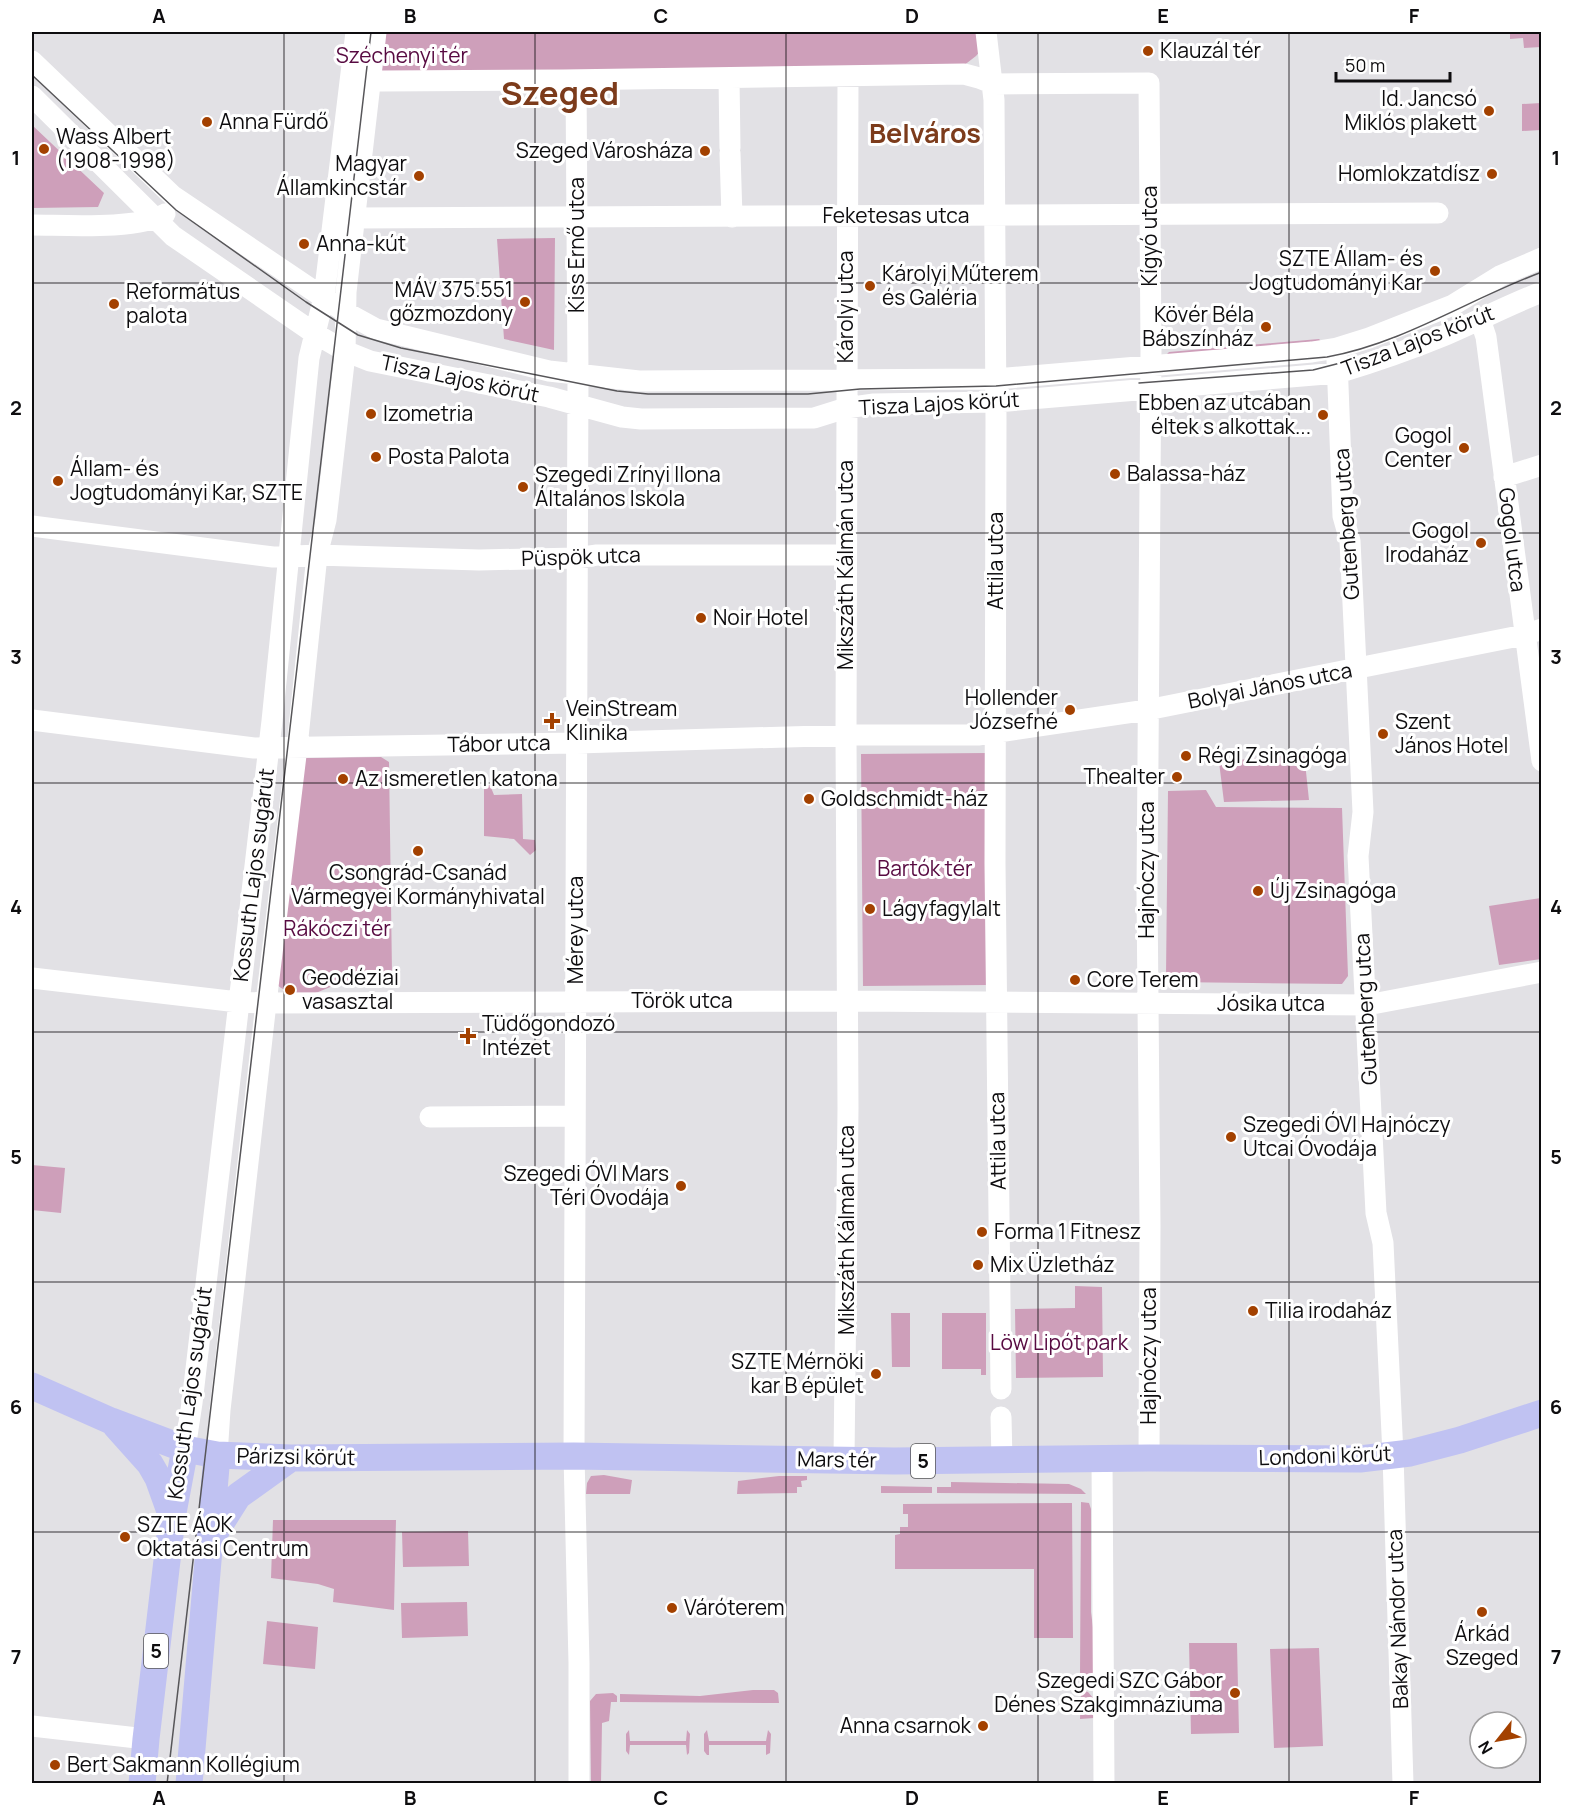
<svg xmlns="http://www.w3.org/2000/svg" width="1573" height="1815" font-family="Manrope,sans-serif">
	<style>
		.green { fill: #ce9fba }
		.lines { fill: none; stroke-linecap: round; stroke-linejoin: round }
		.minor { stroke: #fff; stroke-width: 21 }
		.major { stroke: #c0c2f2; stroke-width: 27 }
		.tram { stroke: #575659; stroke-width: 1.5 }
		.grid { fill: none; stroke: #0e0d0f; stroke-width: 1.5; stroke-opacity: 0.55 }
		.poi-dot { fill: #a34100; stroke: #fff; stroke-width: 2 }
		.labels { text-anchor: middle; stroke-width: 6; stroke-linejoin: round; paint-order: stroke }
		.shield { fill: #fff; stroke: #565657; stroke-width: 1.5 }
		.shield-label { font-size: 20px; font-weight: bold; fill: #0e0d0f }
		.poi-label { font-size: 21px; fill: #0e0d0f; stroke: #fff; text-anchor: start }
		.park-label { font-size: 21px; fill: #570a41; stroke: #fff }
		.street-label { font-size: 21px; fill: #0e0d0f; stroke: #fff }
		.district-label { font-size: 27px; font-weight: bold; fill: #7c3b1b; stroke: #fff }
		.town-label { font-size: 33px; font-weight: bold; fill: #7c3b1b; stroke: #fff }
		.neatline { fill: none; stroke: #0e0d0f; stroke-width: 2 }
		.grid-label { font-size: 20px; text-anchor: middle; font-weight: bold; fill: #0e0d0f }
	</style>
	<rect width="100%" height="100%" fill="#e2e1e5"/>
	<path class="green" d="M376,32H985L987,43L976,56L963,66L382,81Z
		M1510,32H1541V47L1524,48L1523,38L1510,39Z
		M1541,103V130L1522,131V104Z
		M32,125L104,193L98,207L32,208Z
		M555,238L554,350L504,339L497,239Z
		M1319,339L1321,341L1166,355L1169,352Z
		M987,753L989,985L863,986L861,754Z
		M1304,753L1309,800L1224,802L1219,762Z
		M381,757L389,762L392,973C376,976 360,978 344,982C317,990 305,1006 277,985L302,758Z
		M484,785H490L494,795L522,794L523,839L535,840L536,850L530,855L514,839L484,836Z
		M1206,790L1216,807L1342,808L1348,976L1342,984L1172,982L1166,976L1168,791Z
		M1541,898V959L1499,965L1489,906Z
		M32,1165L65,1168L61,1213L32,1210Z
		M1075,1286L1102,1287L1103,1377L1016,1378L1015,1309L1075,1308Z
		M891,1313H910V1367H892Z
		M942,1313H986V1375H981V1369H942Z
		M604,1475L632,1480L630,1494H586L587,1483L591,1476Z
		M779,1476H807V1480L801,1481L802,1487H797V1493L737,1494L738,1481Z
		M951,1482L1069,1484L1081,1489L1086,1494L937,1493V1487H951Z
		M881,1486L932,1487V1493H881Z
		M1081,1502L1089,1503L1091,1509V1612L1096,1650L1094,1672L1086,1677H1080Z
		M1072,1503L1073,1638H1034V1569H895V1535L900,1534V1527H908V1514H903V1504Z
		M273,1520H396L394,1610L333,1602L334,1589L318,1584L271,1578Z
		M468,1531L469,1566L403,1567L402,1532Z
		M467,1602L468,1636L402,1638L401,1603Z
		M267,1621L318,1627L315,1669L263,1664Z
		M1189,1643H1237L1239,1733L1191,1734Z
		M1319,1648L1323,1746L1274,1748L1270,1649Z
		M753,1690H774L778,1693L779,1703L620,1702V1694L700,1696Z
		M1084,1691L1088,1692L1094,1699V1718L1080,1719L1081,1692Z
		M613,1693L617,1696V1702H611L609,1721L602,1723L601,1783H591L590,1701L596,1694Z
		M629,1730L630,1741H686L687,1730L690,1734L689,1753L687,1755L686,1745H630L629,1755L626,1751V1734Z
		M707,1730L709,1741H766L768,1730L771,1734L770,1753L766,1755V1745H709V1755H707L704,1751V1734Z"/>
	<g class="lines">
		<path class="minor" d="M986,32L994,100L996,420L995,864L1001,1389
			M32,61L173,196L345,312L376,329L549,371L639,381L996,379L1312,352L1337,348L1369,338L1453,305L1500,276L1542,258
			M729,78L730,148
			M351,79L382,81L563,80L964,74L979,78L994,84L1149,83L1151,349L1147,893L1150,1225L1149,1458
			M576,80L578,375L574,1456L579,1663V1784
			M32,96L173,236L314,333L345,351L370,361L549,397L622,417L641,419L814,418L846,408L874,404L996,402L1338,373C1374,362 1409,350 1443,336C1476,322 1508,305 1542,292
			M730,153L732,217
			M342,217L355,218L1438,213
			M32,225C65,225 138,230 165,214
			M1480,319L1486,337L1542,761
			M1337,360L1343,516L1350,541L1363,812L1358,856L1376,1213L1383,1243L1393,1455L1403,1784
			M1504,477L1542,465
			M32,526L273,557L317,555L479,560L576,558L597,555H846
			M32,720L254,748L577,743L855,735H978L1147,710L1524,635L1542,629
			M32,978L238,1002L266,1003L855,1001L1367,1005L1542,972
			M430,1117L575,1116
			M1001,1417L1002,1460
			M185,1449L192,1403L272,721L309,358L324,297L356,32
			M217,1455L220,1410L266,1003L297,747L317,555L326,520L345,354L346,292L376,32
			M844,1459L848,1108L846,736L848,76
			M1102,1459L1104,1784
			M32,1726L146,1739"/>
		<path class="major" d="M32,1386L111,1421L185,1449L217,1455L291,1458L574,1456L895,1461L1149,1458L1360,1459L1410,1453L1460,1440L1542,1413
			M116,1426L150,1464L158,1478L172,1517
			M214,1534L238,1496L291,1458
			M142,1784L146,1739L172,1518L185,1449
			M189,1784L217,1455"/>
		<path class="tram" d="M32,75L176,210L306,302L358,335L401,348L617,391L648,394H808L860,389L996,386L1327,357C1404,343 1469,299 1542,272
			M1139,383L1313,370L1348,361
			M167,1784L371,32"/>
	</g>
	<path class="grid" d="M284,32V1784M535,32V1784M786,32V1784M1038,32V1784M1289,32V1784M32,283H1542M32,533H1542M32,783H1542M32,1032H1542M32,1282H1542M32,1532H1542"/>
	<g class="poi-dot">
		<circle cx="1148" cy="51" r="6"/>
		<circle cx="1489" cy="111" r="6"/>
		<circle cx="207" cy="122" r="6"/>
		<circle cx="44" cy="149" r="6"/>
		<circle cx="705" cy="151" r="6"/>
		<circle cx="1492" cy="174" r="6"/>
		<circle cx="419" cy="176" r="6"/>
		<circle cx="304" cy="244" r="6"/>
		<circle cx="1435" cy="271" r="6"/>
		<circle cx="870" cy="286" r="6"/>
		<circle cx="525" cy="302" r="6"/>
		<circle cx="114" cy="304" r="6"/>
		<circle cx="1266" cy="327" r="6"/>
		<circle cx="371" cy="414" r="6"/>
		<circle cx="1323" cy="415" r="6"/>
		<circle cx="1464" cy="448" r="6"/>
		<circle cx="376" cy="457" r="6"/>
		<circle cx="1115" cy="474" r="6"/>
		<circle cx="58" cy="481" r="6"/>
		<circle cx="523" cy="487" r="6"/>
		<circle cx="1481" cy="543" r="6"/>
		<circle cx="701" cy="618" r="6"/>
		<circle cx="1070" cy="710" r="6"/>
		<path d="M549 712h6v6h6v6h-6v6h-6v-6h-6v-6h6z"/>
		<circle cx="1383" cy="734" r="6"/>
		<circle cx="1186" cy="756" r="6"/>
		<circle cx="1177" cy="777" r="6"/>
		<circle cx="343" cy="779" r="6"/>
		<circle cx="809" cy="799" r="6"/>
		<circle cx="418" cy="851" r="6"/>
		<circle cx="1258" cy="891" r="6"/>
		<circle cx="870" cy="909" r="6"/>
		<circle cx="1075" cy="980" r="6"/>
		<circle cx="290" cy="990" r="6"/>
		<path d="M465 1027h6v6h6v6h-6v6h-6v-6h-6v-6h6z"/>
		<circle cx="1231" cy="1137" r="6"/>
		<circle cx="681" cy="1186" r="6"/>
		<circle cx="982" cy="1232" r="6"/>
		<circle cx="978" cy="1265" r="6"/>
		<circle cx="1253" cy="1311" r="6"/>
		<circle cx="876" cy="1374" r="6"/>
		<circle cx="125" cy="1537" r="6"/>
		<circle cx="672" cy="1608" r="6"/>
		<circle cx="1482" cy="1612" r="6"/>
		<circle cx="1235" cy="1693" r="6"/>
		<circle cx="983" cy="1726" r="6"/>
		<circle cx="55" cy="1765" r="6"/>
	</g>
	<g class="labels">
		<g class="shield">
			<rect x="911" y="1444" width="24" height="34" rx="4.5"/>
			<rect x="144" y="1634" width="24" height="34" rx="4.5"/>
		</g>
		<g class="shield-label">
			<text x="923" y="1468">5</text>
			<text x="156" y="1658">5</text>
		</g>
		<g class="poi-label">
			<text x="1160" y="58">Klauzál tér</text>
			<text x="1477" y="106" text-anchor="end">Id. Jancsó<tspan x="1477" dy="24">Miklós plakett</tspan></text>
			<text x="219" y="129">Anna Fürdő</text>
			<text x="56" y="144">Wass Albert<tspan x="56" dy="24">(1908-1998)</tspan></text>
			<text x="693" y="158" text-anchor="end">Szeged Városháza</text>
			<text x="407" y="171" text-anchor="end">Magyar<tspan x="407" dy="24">Államkincstár</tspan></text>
			<text x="1480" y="181" text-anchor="end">Homlokzatdísz</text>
			<text x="316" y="251">Anna-kút</text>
			<text x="1423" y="266" text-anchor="end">SZTE Állam- és<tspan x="1423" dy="24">Jogtudományi Kar</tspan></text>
			<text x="882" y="281">Károlyi Műterem<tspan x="882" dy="24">és Galéria</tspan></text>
			<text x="513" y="297" text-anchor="end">MÁV 375.551<tspan x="513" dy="24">gőzmozdony</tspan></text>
			<text x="126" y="299">Református<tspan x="126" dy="24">palota</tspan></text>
			<text x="1254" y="322" text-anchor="end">Kövér Béla<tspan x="1254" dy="24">Bábszínház</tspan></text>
			<text x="1311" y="410" text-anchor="end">Ebben az utcában<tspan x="1311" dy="24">éltek s alkottak...</tspan></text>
			<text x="383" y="421">Izometria</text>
			<text x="1452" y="443" text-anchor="end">Gogol<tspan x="1452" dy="24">Center</tspan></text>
			<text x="388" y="464">Posta Palota</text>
			<text x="70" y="476">Állam- és<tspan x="70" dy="24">Jogtudományi Kar, SZTE</tspan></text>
			<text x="1127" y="481">Balassa-ház</text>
			<text x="535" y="482">Szegedi Zrínyi Ilona<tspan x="535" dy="24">Általános Iskola</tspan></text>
			<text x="1469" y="538" text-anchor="end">Gogol<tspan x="1469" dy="24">Irodaház</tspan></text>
			<text x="713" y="625">Noir Hotel</text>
			<text x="1058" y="705" text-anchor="end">Hollender<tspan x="1058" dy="24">Józsefné</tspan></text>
			<text x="566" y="716">VeinStream<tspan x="566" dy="24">Klinika</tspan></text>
			<text x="1395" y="729">Szent<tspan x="1395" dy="24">János Hotel</tspan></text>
			<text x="1198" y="763">Régi Zsinagóga</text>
			<text x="1165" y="784" text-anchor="end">Thealter</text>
			<text x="355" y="786">Az ismeretlen katona</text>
			<text x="821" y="806">Goldschmidt-ház</text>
			<text x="418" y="880" text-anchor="middle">Csongrád-Csanád<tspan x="418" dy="24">Vármegyei Kormányhivatal</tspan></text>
			<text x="1270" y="898">Új Zsinagóga</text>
			<text x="882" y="916">Lágyfagylalt</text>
			<text x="302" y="985">Geodéziai<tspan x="302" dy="24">vasasztal</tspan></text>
			<text x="1087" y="987">Core Terem</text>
			<text x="482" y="1031">Tüdőgondozó<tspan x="482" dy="24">Intézet</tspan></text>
			<text x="1243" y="1132">Szegedi ÓVI Hajnóczy<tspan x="1243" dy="24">Utcai Óvodája</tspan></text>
			<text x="669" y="1181" text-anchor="end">Szegedi ÓVI Mars<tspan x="669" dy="24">Téri Óvodája</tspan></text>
			<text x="994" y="1239">Forma 1 Fitnesz</text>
			<text x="990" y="1272">Mix Üzletház</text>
			<text x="1265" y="1318">Tilia irodaház</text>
			<text x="864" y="1369" text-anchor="end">SZTE Mérnöki<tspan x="864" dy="24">kar B épület</tspan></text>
			<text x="137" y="1532">SZTE ÁOK<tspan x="137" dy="24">Oktatási Centrum</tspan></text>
			<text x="684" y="1615">Váróterem</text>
			<text x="1482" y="1641" text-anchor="middle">Árkád<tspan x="1482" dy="24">Szeged</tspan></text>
			<text x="1223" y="1688" text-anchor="end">Szegedi SZC Gábor<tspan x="1223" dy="24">Dénes Szakgimnáziuma</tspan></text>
			<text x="971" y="1733" text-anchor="end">Anna csarnok</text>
			<text x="67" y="1772">Bert Sakmann Kollégium</text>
		</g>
		<g class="park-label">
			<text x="402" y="63">Széchenyi tér</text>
			<text x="925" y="876">Bartók tér</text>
			<text x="337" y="936">Rákóczi tér</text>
			<text x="1059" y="1350">Löw Lipót park</text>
		</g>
		<g class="street-label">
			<text x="896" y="223">Feketesas utca</text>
			<text transform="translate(1150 236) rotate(-90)" y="7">Kígyó utca</text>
			<text transform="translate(577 245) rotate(-90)" y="7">Kiss Ernő utca</text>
			<text transform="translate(846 307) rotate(-90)" y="7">Károlyi utca</text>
			<text transform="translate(1418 341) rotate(-21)" y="7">Tisza Lajos körút</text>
			<text transform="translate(460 379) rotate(12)" y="7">Tisza Lajos körút</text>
			<text transform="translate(939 404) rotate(-3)" y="7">Tisza Lajos körút</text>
			<text transform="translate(1347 524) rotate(-94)" y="7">Gutenberg utca</text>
			<text transform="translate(1512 540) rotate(83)" y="7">Gogol utca</text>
			<text transform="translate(581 557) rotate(-2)" y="7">Püspök utca</text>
			<text transform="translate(996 561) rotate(-90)" y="7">Attila utca</text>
			<text transform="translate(846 565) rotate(-90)" y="7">Mikszáth Kálmán utca</text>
			<text transform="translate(1270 686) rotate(-11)" y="7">Bolyai János utca</text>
			<text transform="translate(499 744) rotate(-1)" y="7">Tábor utca</text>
			<text transform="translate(1147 870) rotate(-90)" y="7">Hajnóczy utca</text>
			<text transform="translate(254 875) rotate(-83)" y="7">Kossuth Lajos sugárút</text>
			<text transform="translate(576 930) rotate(-90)" y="7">Mérey utca</text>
			<text x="682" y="1008">Török utca</text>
			<text x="1271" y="1011">Jósika utca</text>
			<text transform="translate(1366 1009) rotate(-93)" y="7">Gutenberg utca</text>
			<text transform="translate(998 1141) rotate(-91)" y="7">Attila utca</text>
			<text transform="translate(847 1230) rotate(-90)" y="7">Mikszáth Kálmán utca</text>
			<text transform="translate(1149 1356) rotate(-90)" y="7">Hajnóczy utca</text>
			<text transform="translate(190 1393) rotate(-82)" y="7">Kossuth Lajos sugárút</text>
			<text transform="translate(1325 1456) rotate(-2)" y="7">Londoni körút</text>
			<text transform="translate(296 1457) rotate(1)" y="7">Párizsi körút</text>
			<text transform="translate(837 1460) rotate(1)" y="7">Mars tér</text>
			<text transform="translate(1398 1619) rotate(-92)" y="7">Bakay Nándor utca</text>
		</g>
		<g class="district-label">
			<text x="925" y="143">Belváros</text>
		</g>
		<g class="town-label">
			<text x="560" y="105">Szeged</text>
		</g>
	</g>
	<rect width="1573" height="1815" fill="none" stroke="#ffffff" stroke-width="66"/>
	<g transform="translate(1498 1740) rotate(239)"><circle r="28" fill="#ffffff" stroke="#9f9e9f" stroke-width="1.5"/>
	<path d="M0-4.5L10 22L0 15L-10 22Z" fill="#a34100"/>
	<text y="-9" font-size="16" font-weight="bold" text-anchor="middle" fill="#0e0d0f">N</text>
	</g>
	<path d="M1336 72v9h114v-9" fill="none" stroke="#0e0d0f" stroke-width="3"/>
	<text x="1345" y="72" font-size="18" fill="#0e0d0f" stroke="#ffffff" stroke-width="4.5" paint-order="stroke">50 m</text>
	<rect x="33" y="33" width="1507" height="1749" class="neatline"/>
	<g class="grid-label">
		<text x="159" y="23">A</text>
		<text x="410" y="23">B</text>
		<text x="661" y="23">C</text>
		<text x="912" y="23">D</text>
		<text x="1163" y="23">E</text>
		<text x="1414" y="23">F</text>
		<text x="16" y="165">1</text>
		<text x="1556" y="165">1</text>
		<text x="16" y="415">2</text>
		<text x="1556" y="415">2</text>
		<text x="16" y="664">3</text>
		<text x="1556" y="664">3</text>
		<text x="16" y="914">4</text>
		<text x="1556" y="914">4</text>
		<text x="16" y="1164">5</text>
		<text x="1556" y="1164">5</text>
		<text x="16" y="1414">6</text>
		<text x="1556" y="1414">6</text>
		<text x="16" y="1664">7</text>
		<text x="1556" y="1664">7</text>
		<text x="159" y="1805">A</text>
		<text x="410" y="1805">B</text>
		<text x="661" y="1805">C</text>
		<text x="912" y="1805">D</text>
		<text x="1163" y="1805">E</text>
		<text x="1414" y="1805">F</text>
	</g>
</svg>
